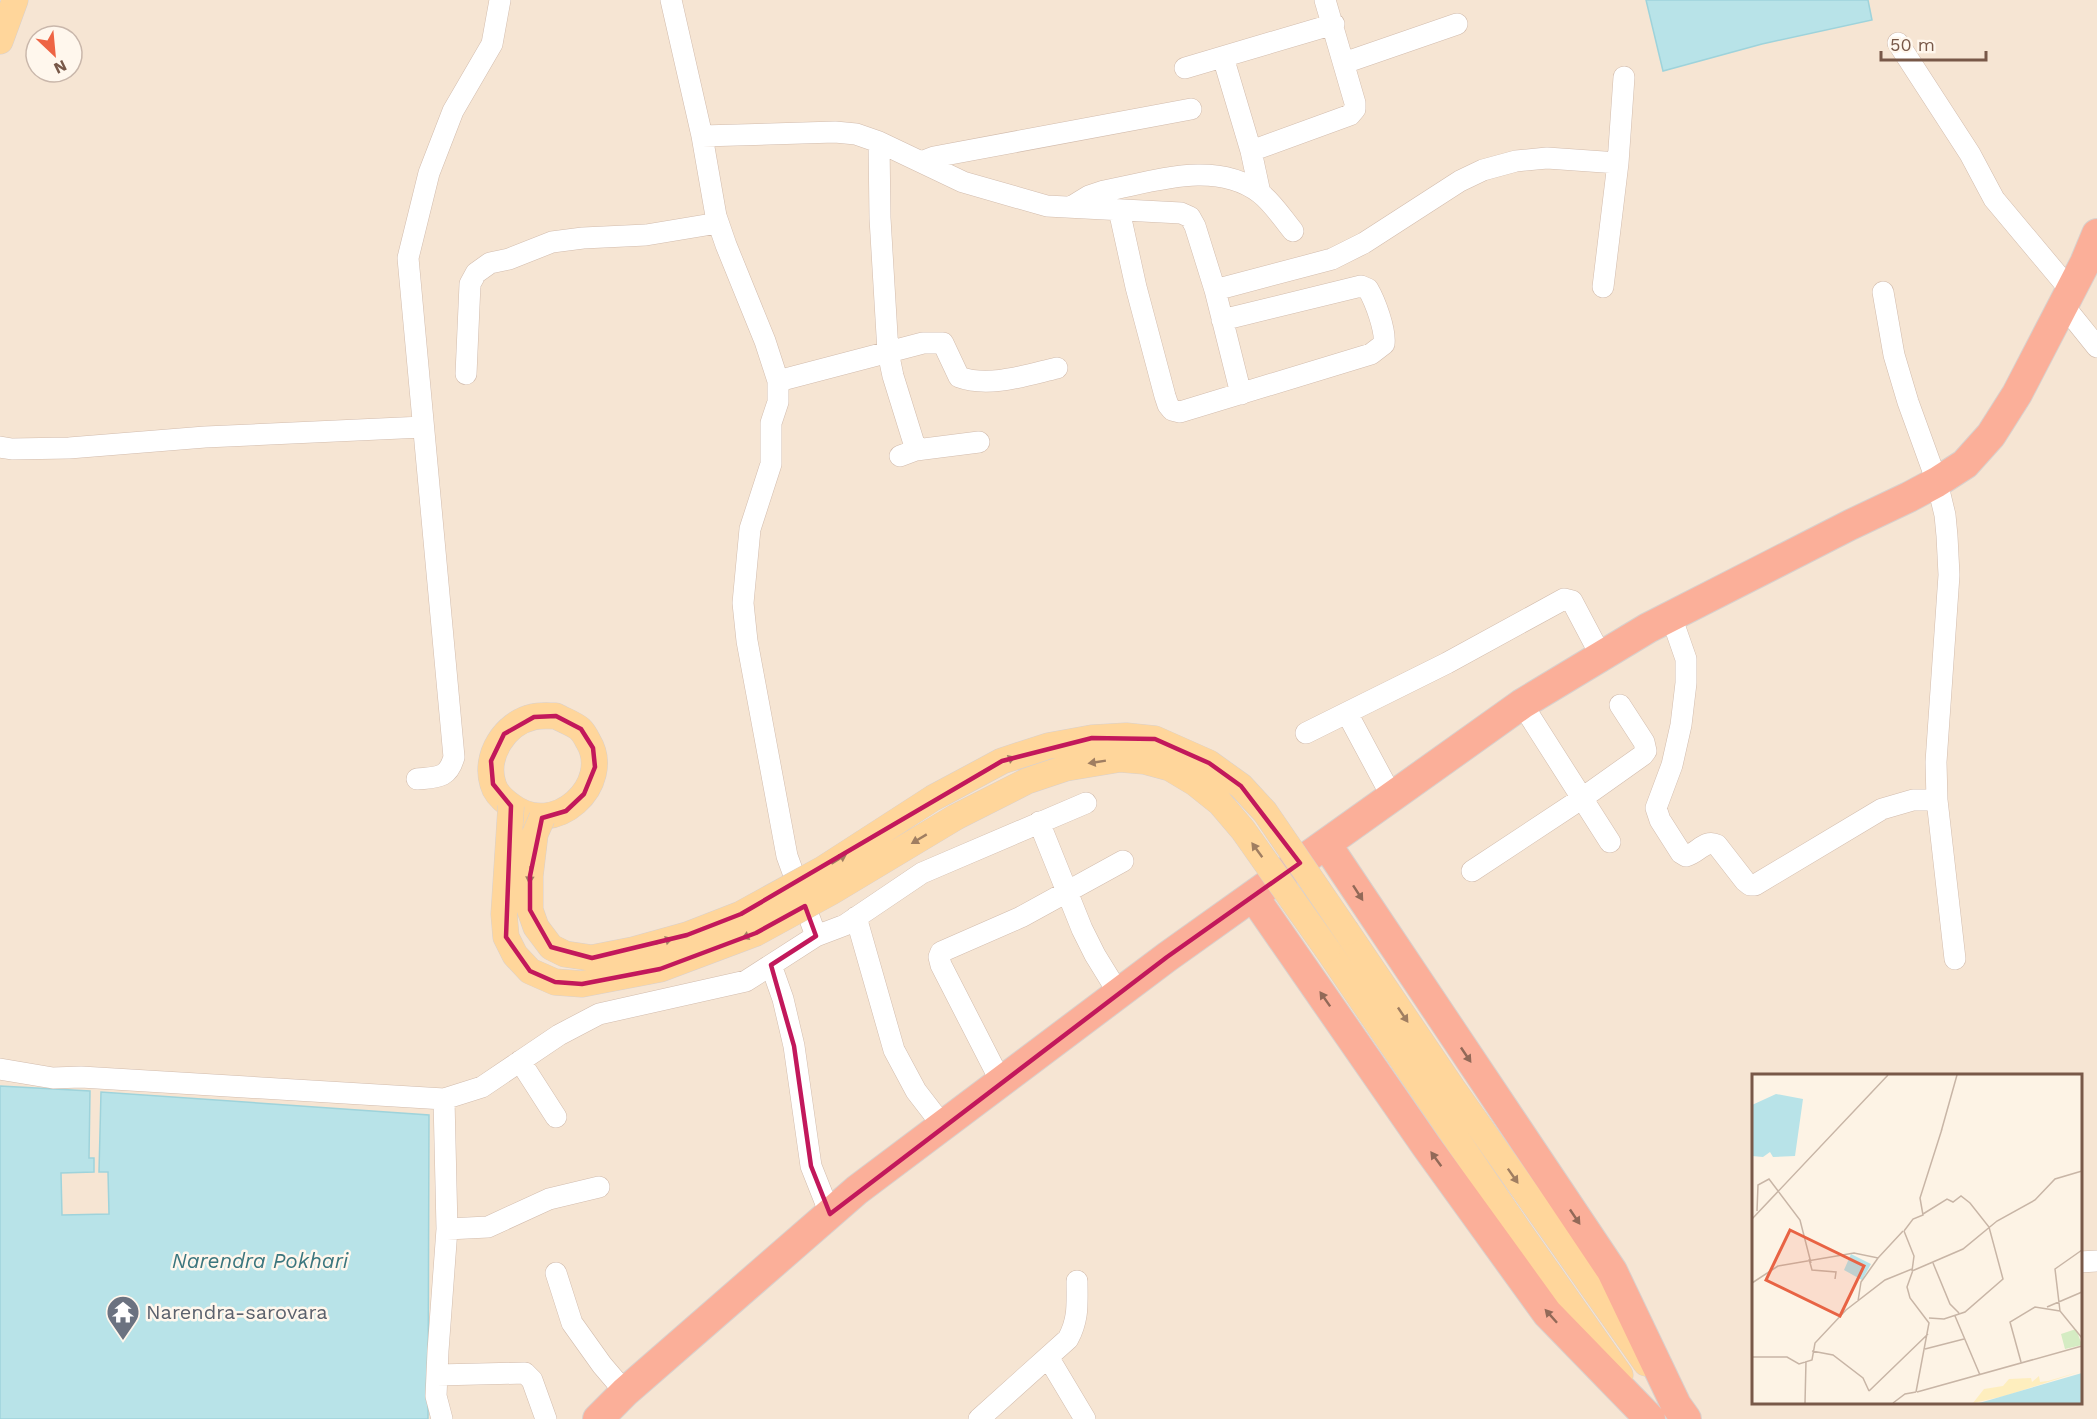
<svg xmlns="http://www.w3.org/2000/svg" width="2097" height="1419" font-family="'Work Sans',sans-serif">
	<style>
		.residential { fill: #f6e5d3; fill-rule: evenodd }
		.water { fill: #b8e3e8; stroke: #9ed3db; stroke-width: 1.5 }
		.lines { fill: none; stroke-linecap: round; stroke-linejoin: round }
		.minor-casing { stroke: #d2bcad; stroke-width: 22 }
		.major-casing { stroke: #d9d0cc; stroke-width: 27 }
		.highway-casing { stroke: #d9d0cc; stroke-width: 32 }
		.minor { stroke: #fff; stroke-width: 21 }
		.major { stroke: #ffd69b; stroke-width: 26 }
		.highway { stroke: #fbaf99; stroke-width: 30 }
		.major-bridge-casing { stroke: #d9d0cc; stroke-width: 27; stroke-linecap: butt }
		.major-bridge { stroke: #ffd69b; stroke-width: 26 }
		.oneway { fill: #a07e61 }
		.oneway2 { fill: #926958 }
		.marked { fill: none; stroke: #c2185b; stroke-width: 4.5; stroke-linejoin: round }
		.labels { text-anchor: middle; stroke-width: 5; stroke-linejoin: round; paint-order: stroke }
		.worship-label { font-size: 20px; fill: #5b616d; stroke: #fff7ed; text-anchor: start }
		.water-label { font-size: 21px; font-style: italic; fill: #3b767e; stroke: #fff7ed }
		.inset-road { fill: none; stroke: #c8b5a6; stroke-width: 1.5 }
		.view { fill: #e86344; fill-opacity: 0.15; stroke: #e86344; stroke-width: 3 }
		.inset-edge { fill: none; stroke: #785848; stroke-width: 3 }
	</style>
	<rect width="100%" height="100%" fill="#fdf3e5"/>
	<path class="residential" d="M0,0H2097V1419H0ZM36,36H72V72H36ZM1754,1076H2080V1402H1754Z"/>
	<path class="water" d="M1646,0H1868L1872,20L1762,44L1663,71Z
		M0,1086L90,1091L89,1158H94V1172L61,1173L62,1215L109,1214L108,1172H99L101,1092L429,1115L428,1419H0Z"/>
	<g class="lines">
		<defs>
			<path id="minor" d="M1898,43L1970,154L1994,199L2071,291
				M1223,57L1251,151L1260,193
				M1344,63L1457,24
				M1185,68L1334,24
				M702,136L835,132L856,134L879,142L963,182L1047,206L1181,213L1190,217L1195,226L1215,290L1241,394
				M879,142L880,218L888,352L893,376L916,450
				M1251,151L1350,115L1355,109V103L1325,0
				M921,162L934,157L1191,109
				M1071,207L1089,196L1104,191C1153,182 1215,159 1260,193C1273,203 1283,219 1293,231
				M1119,210L1136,287L1165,396L1168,405L1172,410L1180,412L1371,354L1384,344C1386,330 1375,301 1368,289L1361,286L1222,320
				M1603,287L1618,163L1624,77
				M1215,290L1332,259L1364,243L1460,181L1483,170L1516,161L1547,158L1618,163
				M1883,292L1894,355L1908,402L1937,482L1945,515L1947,536L1949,575L1936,762L1937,800L1955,959
				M2064,306L2097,347
				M466,374L470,284L476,273L490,263L509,259L552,242L583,238L646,235L718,223
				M778,381L923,343H943L959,377C989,388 1027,375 1057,368
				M0,447L12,449L69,448L205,437L423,427
				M900,456L916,450L979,442
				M1671,616L1686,659V683L1681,725L1672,765L1656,808L1660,820L1681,853L1686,856C1698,853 1705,839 1717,845L1745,881L1750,885H1755L1882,809L1913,800H1937
				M1522,704L1610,842
				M1347,713L1392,797
				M1306,733L1447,663L1564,599L1572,601L1601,656
				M417,779C437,777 448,779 454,757L408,258L429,173L453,111L492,44L500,0
				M1039,822L1082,929L1095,955L1119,994
				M1472,871L1581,799L1643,755L1646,751L1644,742L1620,705
				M856,917L894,1050L916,1091L943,1126
				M816,936L845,925L922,873L1086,803
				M771,965L783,999L794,1046L811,1166L830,1214
				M520,1061L556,1117
				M0,1069L53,1078L81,1077L444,1099L482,1087L559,1035L599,1014L746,981L816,936L787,856L747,641L743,603L750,529L771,464V423L778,402V381L765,341L726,245L716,216L702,136L671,0
				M1001,1082L941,965L939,957L941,952L1021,917L1123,861
				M447,1229L488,1227L549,1199L599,1187
				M2080,1262L2097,1261
				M556,1273L572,1323L602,1365L625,1392
				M1048,1357L1085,1419
				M437,1375L525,1373L532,1380L546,1419
				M442,1419L436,1396L438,1351L447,1229L444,1099
				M979,1419L1068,1339C1079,1319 1077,1303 1077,1281"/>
			<path id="major" d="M0,41L15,0
				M556,716C563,720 574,724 580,729C583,732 586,737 588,741C614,783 555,841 510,805C503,800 495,792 493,784C484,756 505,723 533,717C540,715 549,716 556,716Z
				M1347,932L1453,1089L1646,1363
				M1327,949L1517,1228L1620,1375"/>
			<path id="highway" d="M1326,844L1612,1271L1676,1405L1686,1419
				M1253,896L1427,1147L1547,1313L1650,1419
				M598,1419L625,1392L857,1190L1167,957L1522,704L1648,628L1850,525L1909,497L1937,482L1965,464L1991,435L2017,394L2085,263L2097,234"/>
		</defs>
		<use href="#minor" class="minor-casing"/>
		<use href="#major" class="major-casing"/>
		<use href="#highway" class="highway-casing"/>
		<use href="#minor" class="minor"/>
		<use href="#major" class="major"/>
		<use href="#highway" class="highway"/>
		<defs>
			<path id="major-bridge" d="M511,806L504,914L506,937L515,955L530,971L555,982L582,984L660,969L756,933L831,892L956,817L1027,781L1066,768L1120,759L1144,761L1170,768L1195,783L1220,803L1243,830L1327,949
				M542,818L535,834L530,876V910L536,927L551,947L565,954L592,958L633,950L687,935L741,914L823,869L933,798L1002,761L1048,746L1092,738L1126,736L1155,739L1209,763L1241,786L1265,812L1347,932"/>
		</defs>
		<use href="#major-bridge" class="major-bridge-casing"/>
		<use href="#major-bridge" class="major-bridge"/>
	</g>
	<defs><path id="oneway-solid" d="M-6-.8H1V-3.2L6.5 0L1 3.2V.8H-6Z" transform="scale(1.5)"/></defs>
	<g class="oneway">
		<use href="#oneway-solid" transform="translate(1007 760) rotate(-20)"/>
		<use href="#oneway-solid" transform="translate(1097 762) rotate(171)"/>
		<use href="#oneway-solid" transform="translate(919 839) rotate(149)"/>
		<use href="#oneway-solid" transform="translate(1257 850) rotate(-126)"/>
		<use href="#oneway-solid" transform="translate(839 859) rotate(-32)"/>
		<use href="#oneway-solid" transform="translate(530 875) rotate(94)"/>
		<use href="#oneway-solid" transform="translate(750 935) rotate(158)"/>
		<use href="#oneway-solid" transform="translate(664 941) rotate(-16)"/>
		<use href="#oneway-solid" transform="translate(1403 1015) rotate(56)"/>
		<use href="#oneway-solid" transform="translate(1513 1176) rotate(55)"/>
	</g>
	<g class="oneway2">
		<use href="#oneway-solid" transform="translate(1358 893) rotate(57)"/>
		<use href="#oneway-solid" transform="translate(1325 999) rotate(-125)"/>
		<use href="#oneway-solid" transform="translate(1466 1055) rotate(56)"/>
		<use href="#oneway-solid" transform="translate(1436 1159) rotate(-126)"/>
		<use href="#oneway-solid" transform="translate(1575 1217) rotate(56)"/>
		<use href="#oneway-solid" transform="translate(1551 1316) rotate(-132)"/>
	</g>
	<path class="marked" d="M556,716L581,729L593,748L595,767L584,794L566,811L542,818L530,876V910L551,947L592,958L687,935L741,914L1002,761L1092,738L1155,739L1209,763L1241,786L1300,863L1167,957L830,1214L811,1166L794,1046L771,965L816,936L805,906L756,933L660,969L582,984L555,982L530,971L506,937L511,806L493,784L491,761L504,734L534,717Z"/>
	<defs>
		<symbol id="temple-pin" viewBox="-11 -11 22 30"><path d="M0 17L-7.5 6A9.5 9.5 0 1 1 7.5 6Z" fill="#6b7280" stroke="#fff7ed"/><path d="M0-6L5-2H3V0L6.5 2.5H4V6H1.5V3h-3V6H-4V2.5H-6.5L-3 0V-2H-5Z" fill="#fff"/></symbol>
	</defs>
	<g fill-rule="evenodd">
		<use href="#temple-pin" x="104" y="1293" width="38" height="52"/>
	</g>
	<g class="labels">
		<g class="worship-label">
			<text x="146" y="1319">Narendra-sarovara</text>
		</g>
		<g class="water-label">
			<text x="260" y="1268">Narendra Pokhari</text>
		</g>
	</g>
	<g transform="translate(1752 1074)">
		<rect width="330" height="330" fill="#fdf3e5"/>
		<path d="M324,255L330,271L313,275L309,260Z" fill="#d5ecc3"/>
		<path d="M330,297L253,322L221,329L232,315L251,312L257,305L279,304L280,308L287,302L288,308L296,307Z" fill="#feeebe"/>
		<path d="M24,20L51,25L43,82L21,83L18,78L11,83L0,82V31ZM99,180L119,190L110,206L92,196ZM330,299V329H227L241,325Z" fill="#b8e3e8"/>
		<path class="inset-road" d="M189,58L205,1M5,137L6,111L17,105L48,146L59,189M171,140L195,125L201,128L209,122L218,129L237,153L251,205L213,238L192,245L177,244M0,145L136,1M152,157L161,145L171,141L168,124L190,55M152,157L162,182L160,197M330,176L303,195L308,237L330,264M57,185L60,196L84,198L83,205M181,189L198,230L207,239M161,196L155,213L158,224L177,249L164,318M160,197L211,175L245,147L283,126L303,105L330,97M0,209L26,192L102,179L126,184L151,157M106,227L109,208L126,184M295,233L330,218M203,242L228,301M173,275L212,265M60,277L81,281L111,304L117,317M0,283H35L47,290L60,286L63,269L94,236L133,206L160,195M269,288L258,248L283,233L308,237M117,317L176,260M165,318L330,272M53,329L54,287M141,329L153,320L164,318"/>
		<path class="view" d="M38,156L112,192L88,242L14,206Z"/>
		<rect width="330" height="330" class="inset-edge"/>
	</g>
	<g transform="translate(54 54) rotate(154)"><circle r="28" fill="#fff7ed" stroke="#c9b7ab" stroke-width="1.5"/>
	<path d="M0-4.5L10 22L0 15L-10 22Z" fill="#ee6444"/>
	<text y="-9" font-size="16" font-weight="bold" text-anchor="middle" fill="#785848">N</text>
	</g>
	<path d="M1881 51v9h105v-9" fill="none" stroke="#785848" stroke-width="3"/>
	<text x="1890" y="51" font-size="18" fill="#785848" stroke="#fff7ed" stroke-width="4.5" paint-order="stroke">50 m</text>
</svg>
